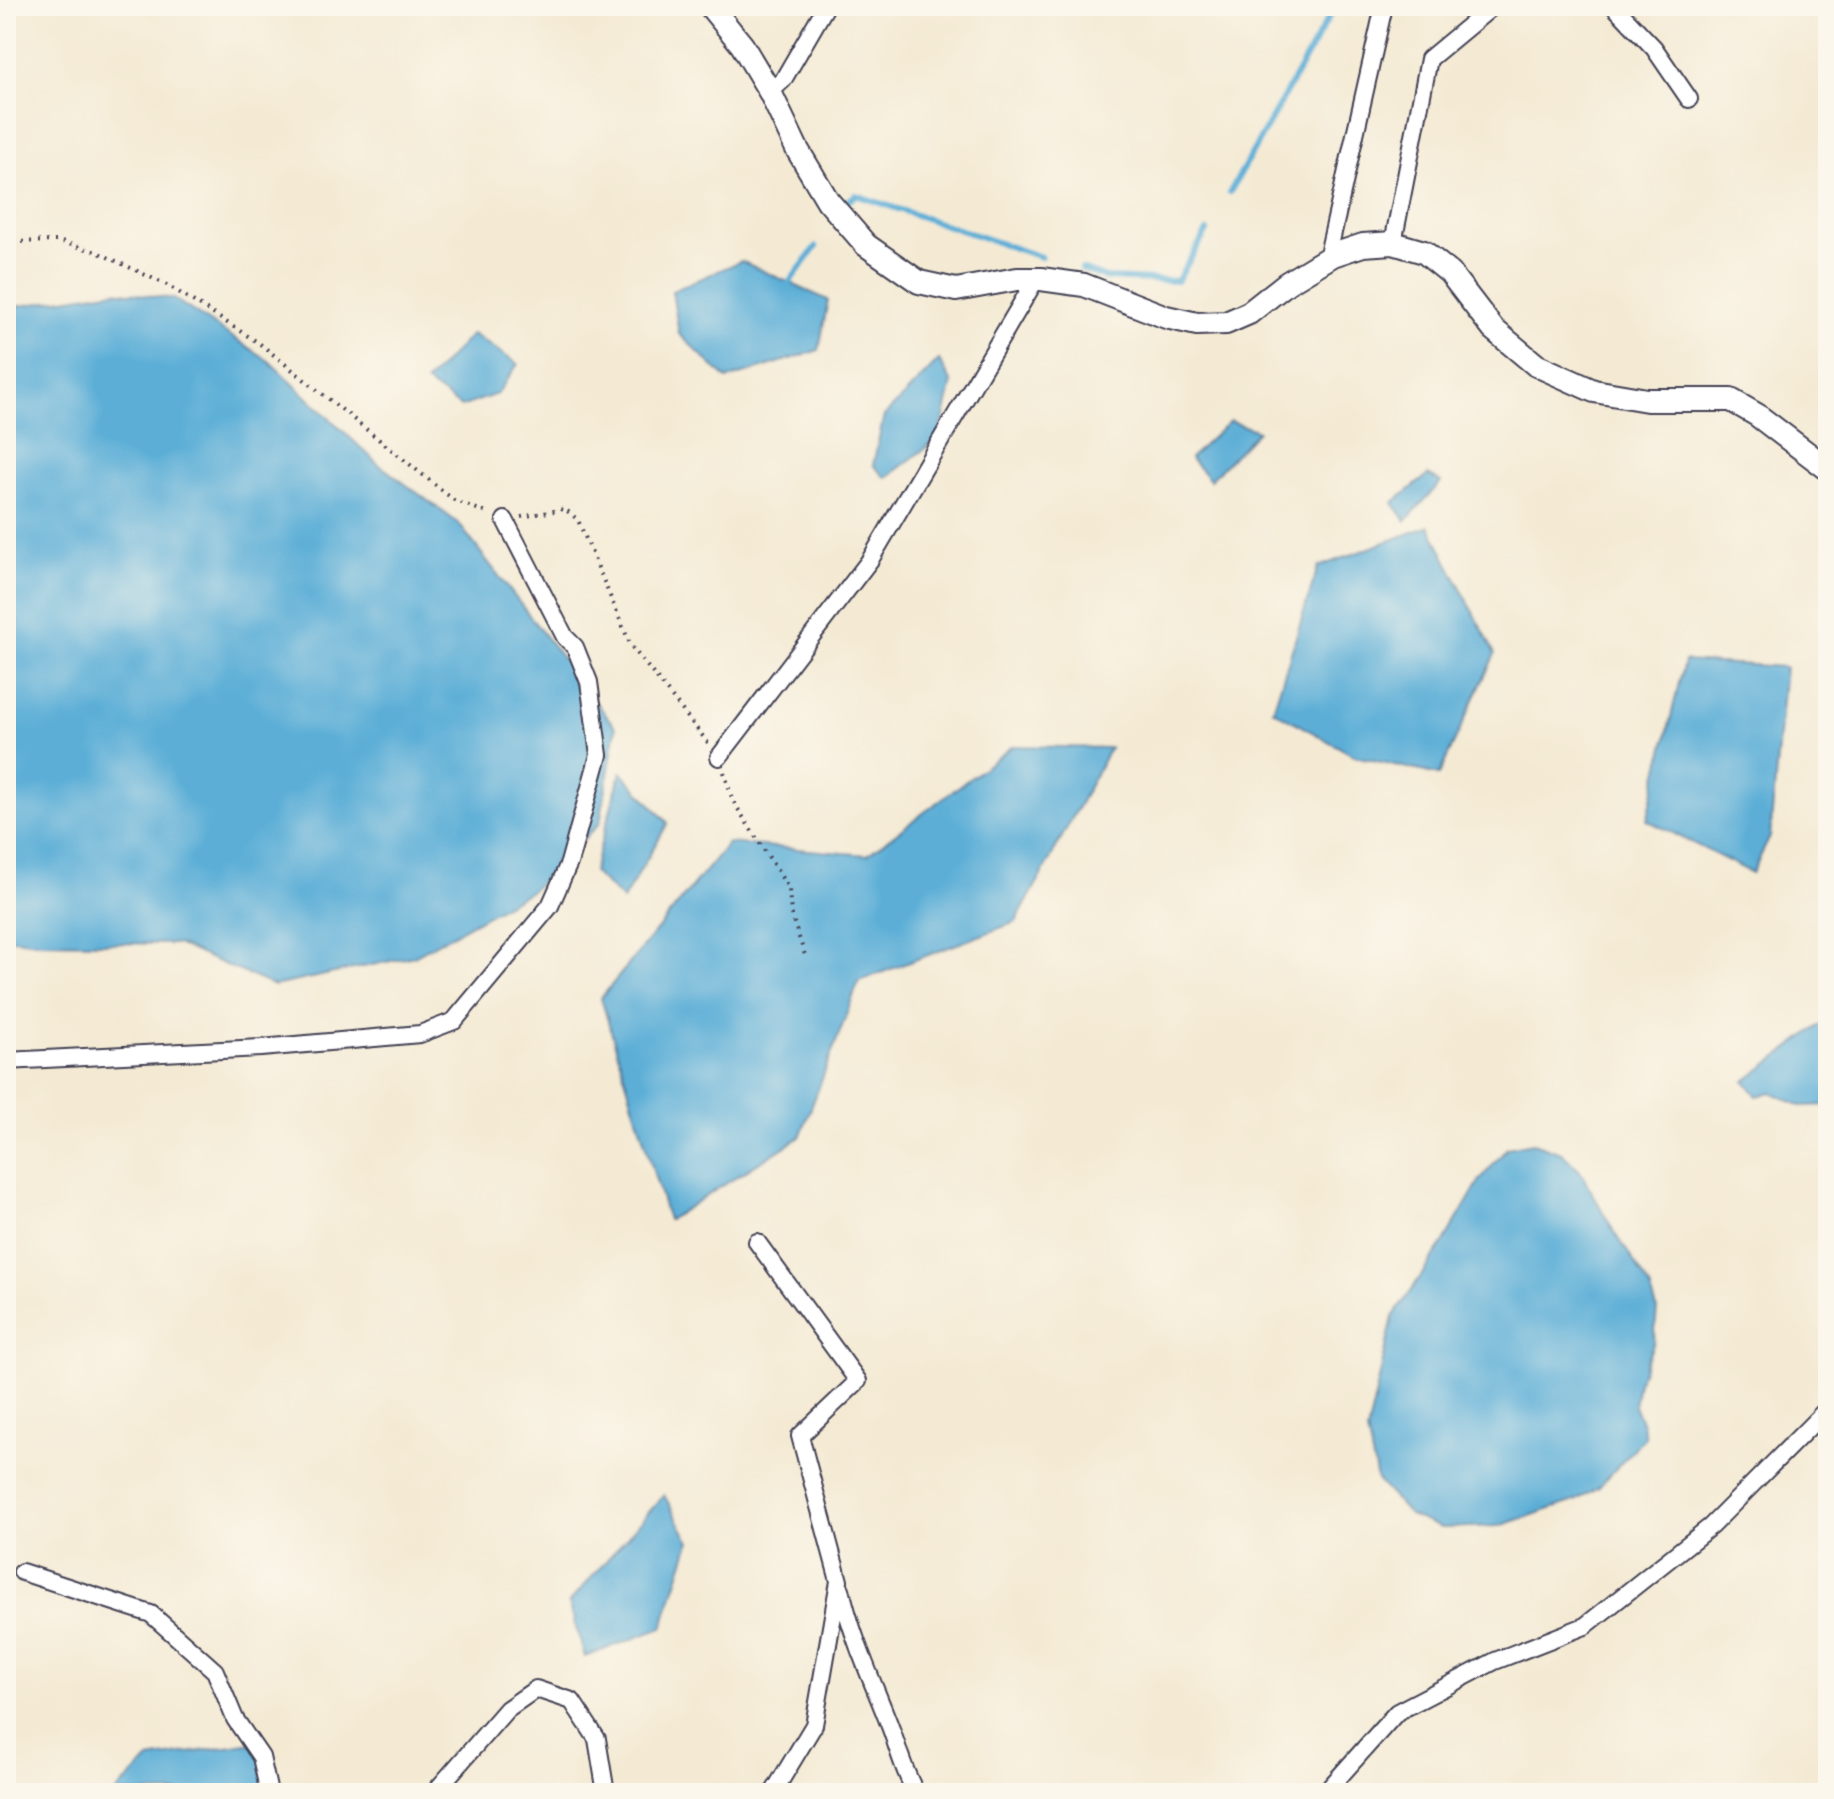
<svg xmlns="http://www.w3.org/2000/svg" width="1834" height="1799" font-family="Alegreya,serif">
	<style>
		.water { fill: #5caed7; stroke: #3f6889; stroke-width: 2 }
		.lines { fill: none; stroke-linecap: round; stroke-linejoin: round }
		.stream { stroke: #5caed7; stroke-width: 6 }
		.minor-casing { stroke: #424052; stroke-width: 20 }
		.tertiary-casing { stroke: #424052; stroke-width: 26 }
		.path { stroke: #424052; stroke-width: 4; stroke-dasharray: 2 6; stroke-linecap: butt }
		.minor { stroke: #fff; stroke-width: 16 }
		.tertiary { stroke: #fff; stroke-width: 22 }
	</style>
	<rect width="100%" height="100%" fill="#fbf7ec"/>
	<filter id="ink" filterUnits="userSpaceOnUse"><feTurbulence type="fractalNoise" baseFrequency=".0125" numOctaves="2"/><feDisplacementMap in="SourceGraphic" scale="16" xChannelSelector="R" yChannelSelector="G"/><feConvolveMatrix kernelMatrix="1 2 1 2 8 2 1 2 1" color-interpolation-filters="sRGB"/></filter>
	<filter id="wash" filterUnits="userSpaceOnUse"><feTurbulence type="fractalNoise" baseFrequency=".006" numOctaves="4" result="noise"/><feDisplacementMap in="SourceGraphic" scale="32" xChannelSelector="R" yChannelSelector="G"/><feGaussianBlur stdDeviation="1.8" result="paint"/><feColorMatrix in="noise" values="0 0 0 0 0 0 0 0 0 0 0 0 0 0 0 0 0 1.4 0 .05"/><feComposite in="paint" operator="in"/></filter>
	<g filter="url(#wash)">
		<rect width="100%" height="100%" fill="#f4ead4"/>
		<path class="water" d="M741,261L828,300L819,350L727,379L679,334L672,291Z
			M115,291L174,299L269,361L377,463L458,523L616,728L600,823L532,890L414,956L274,986L177,944L38,942L6,938V308Z
			M472,334L518,364L497,394L461,407L426,382Z
			M939,360L952,383L939,438L886,478L873,465L884,416Z
			M1230,421L1258,431L1210,480L1190,458Z
			M1428,475L1441,482L1406,521L1393,503Z
			M1429,526L1495,654L1439,775L1355,756L1273,710L1318,567Z
			M1684,661L1785,667L1770,837L1752,873L1647,820Z
			M1013,746L1110,748L1016,922L859,981L800,1137L668,1220L601,998L728,843L867,855Z
			M621,772L668,823L623,900L593,872Z
			M1828,1019V1105L1801,1106L1771,1092L1757,1096L1745,1081Z
			M1533,1143L1562,1153L1580,1171L1611,1226L1650,1287L1657,1309L1654,1342L1638,1382L1634,1406L1642,1424L1645,1437L1599,1487L1575,1501L1499,1526L1441,1528L1409,1515L1377,1480L1367,1432L1393,1317L1444,1242L1480,1180L1507,1148Z
			M664,1495L690,1542L662,1628L585,1657L569,1603Z
			M266,1741L264,1793H115L149,1759Z"/>
		<g class="lines">
			<path class="stream" d="M1230,192L1335,6
				M848,201L856,195L1041,257
				M1082,269L1106,278L1177,281L1207,231
				M785,288L816,247"/>
		</g>
	</g>
	<g filter="url(#ink)">
		<g class="lines">
			<defs>
				<path id="minor" d="M1614,6L1654,48L1689,99
					M770,92L783,80L826,6
					M1393,243L1429,59L1493,6
					M1327,259L1384,6
					M719,757L870,560L1036,279
					M6,1061L261,1048L420,1034L454,1021L550,906L569,863L599,755L589,682L575,647L565,637L505,520
					M757,1242L858,1381L800,1436L839,1581L814,1725L773,1793
					M22,1572L151,1614L215,1671L235,1719L261,1757L269,1793
					M841,1589C852,1638 873,1682 891,1729C899,1751 904,1772 916,1793
					M434,1793L507,1709L536,1689L572,1701L597,1739L606,1793
					M1325,1793L1397,1712L1495,1661L1585,1626L1711,1526L1828,1408"/>
				<path id="tertiary" d="M710,6L742,45L770,92L797,149L828,201L866,245L919,282L956,290L1017,279H1041L1084,285L1166,317L1197,324L1226,323L1249,313L1287,283L1333,255L1363,245L1393,243L1424,252L1450,273L1493,329L1536,365L1594,391L1647,400H1731L1757,415L1828,469"/>
			</defs>
			<use href="#minor" class="minor-casing"/>
			<use href="#tertiary" class="tertiary-casing"/>
			<path class="path" d="M6,242L58,241L97,252L169,286L259,343L454,500L490,514
				M521,517L565,509L578,520L631,646L709,744
				M724,772L733,801L789,889L791,914L806,958"/>
			<use href="#minor" class="minor"/>
			<use href="#tertiary" class="tertiary"/>
		</g>
	</g>
	<rect width="1834" height="1799" fill="none" stroke="#fbf7ec" stroke-width="32"/>
</svg>
